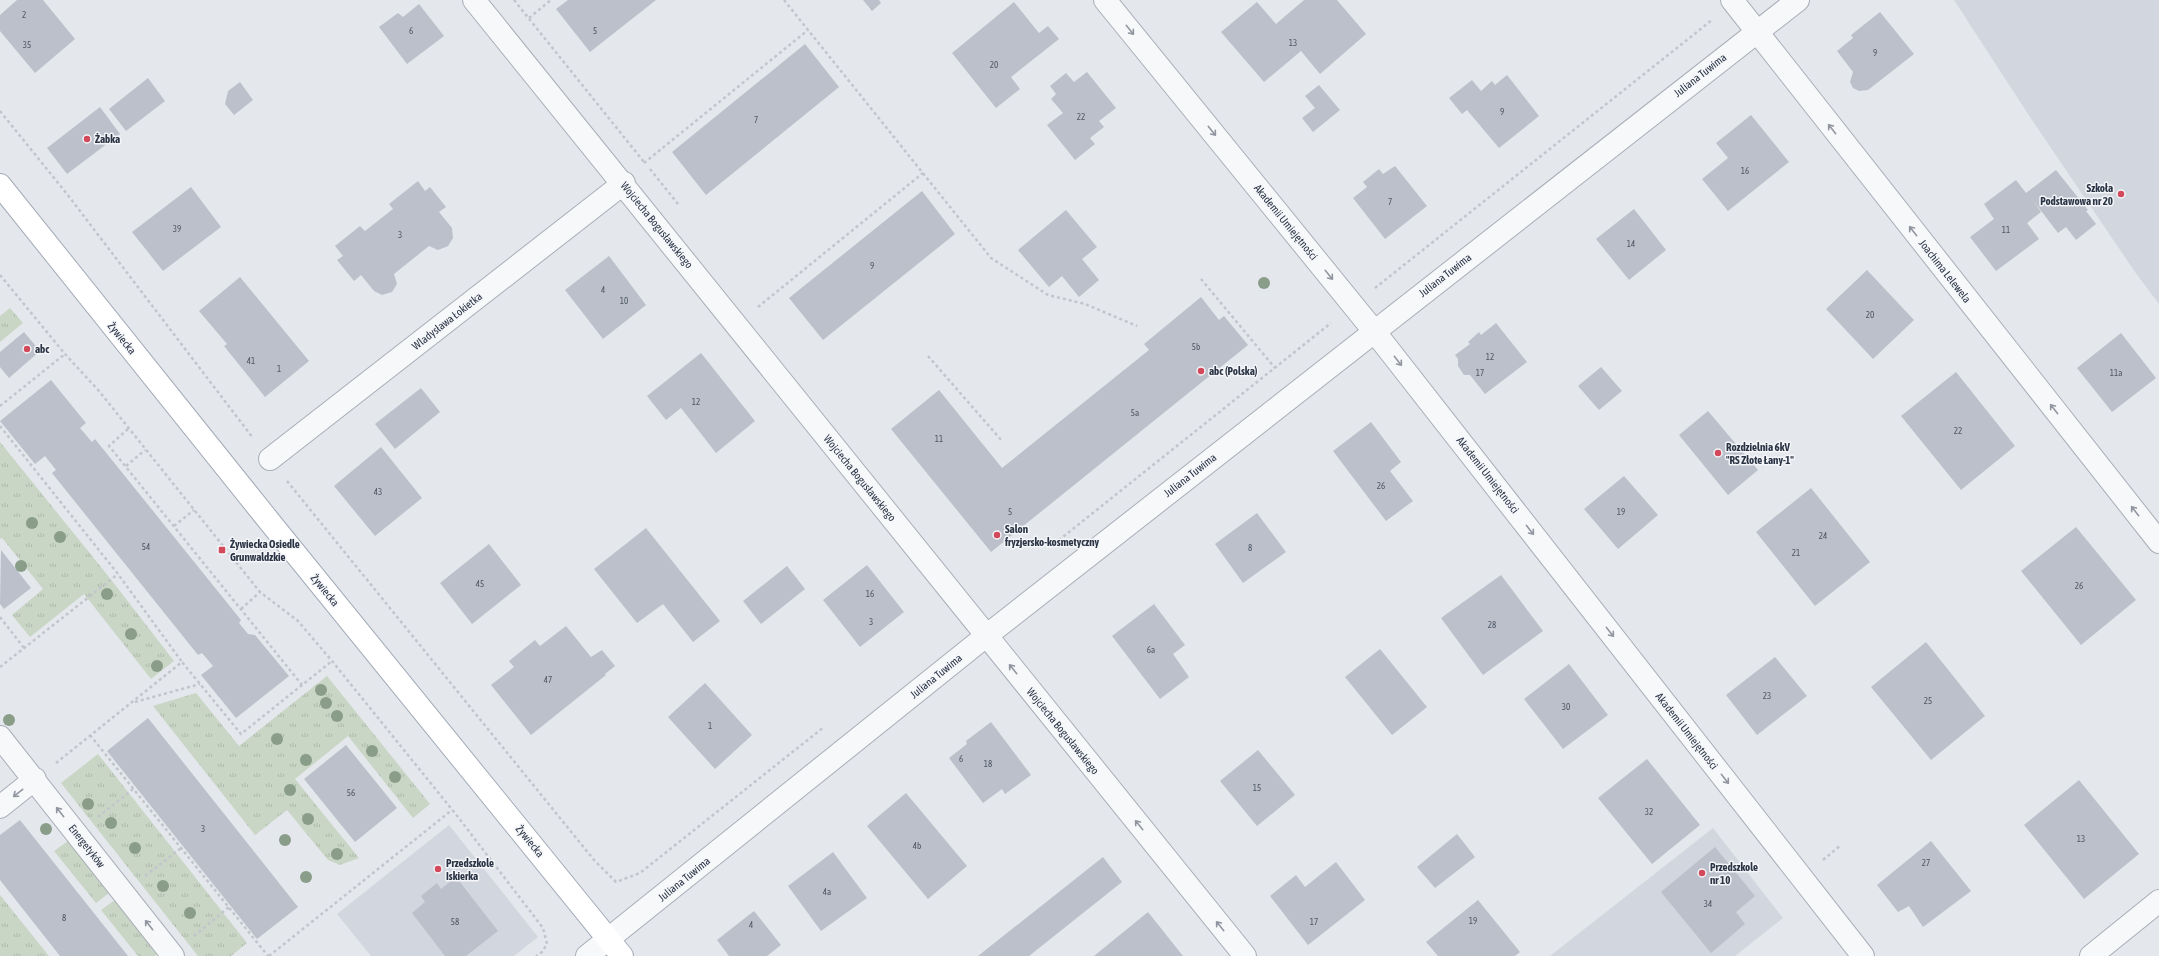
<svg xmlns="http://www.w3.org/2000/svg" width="2159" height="956" font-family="'Asap Condensed',sans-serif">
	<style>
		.built { fill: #d2d6de }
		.grass { fill: url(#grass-tufts) }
		.building { fill: #bbc0ca }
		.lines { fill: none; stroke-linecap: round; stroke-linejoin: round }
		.minor-casing { stroke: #a9aeb7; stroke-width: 24 }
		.major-casing { stroke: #a3abb8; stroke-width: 24 }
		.path { stroke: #c2c5cb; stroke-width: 2.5; stroke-dasharray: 3 3; stroke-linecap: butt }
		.minor { stroke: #f7f8fa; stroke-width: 22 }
		.major { stroke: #fff; stroke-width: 22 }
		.tree { fill: #899d89 }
		.oneway { stroke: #9196a0 }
		.poi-dot { fill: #d1495b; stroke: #f4f6f9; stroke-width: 1.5 }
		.labels { text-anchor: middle; stroke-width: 3; stroke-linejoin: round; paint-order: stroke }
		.number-label { font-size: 9px; fill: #4f5766 }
		.street-label { font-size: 11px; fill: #2b3445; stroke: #f4f6f9 }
		.poi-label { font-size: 11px; font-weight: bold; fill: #2b3445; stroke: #f4f6f9; text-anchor: start }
	</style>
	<defs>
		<pattern id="grass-tufts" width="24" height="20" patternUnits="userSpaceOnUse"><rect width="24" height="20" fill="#c9d6c5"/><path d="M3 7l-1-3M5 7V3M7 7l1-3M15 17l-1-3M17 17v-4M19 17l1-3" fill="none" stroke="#adb8ab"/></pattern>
	</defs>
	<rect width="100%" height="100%" fill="#e4e7ec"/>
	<path class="built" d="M1954,0H2159V304L2135,272L2030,117Z
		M449,825L538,937L514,956H371L337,914Z
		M1713,828L1783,918L1735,956H1550Z"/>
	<path class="grass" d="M10,308L23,323L0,342V316Z
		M0,442L109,577L174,661L151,679L84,594L30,637L12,615L43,589L2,538L0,539Z
		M327,676L430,804L413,818L348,736L295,779L359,858L340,865L328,860L287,810L255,835L153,706L196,693L239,746Z
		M98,754L247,943L231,956H198L61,783Z
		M68,841L109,893L96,903L54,851Z
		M0,895L49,956H0Z
		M115,900L157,954L155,956H138L101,910Z"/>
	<path class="building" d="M17,0H43L75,39L35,73L0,31V15Z
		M568,0H656L590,52L556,9Z
		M863,0H879L881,3L872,11Z
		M1304,0H1337L1366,34L1320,74L1301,51L1264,82L1221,32L1257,2L1276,24Z
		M1014,2L1039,33L1048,26L1059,39L1011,77L1020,89L996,108L952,53Z
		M419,4L444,36L407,64L379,27L398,13L403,17Z
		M1880,12L1914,54L1868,90L1859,91L1853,88L1850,82L1853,72L1837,51L1853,38L1851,35Z
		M805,44L839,87L706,195L672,152Z
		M1087,72L1116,108L1099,121L1104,127L1090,138L1095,144L1075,160L1047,125L1063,113L1051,99L1056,94L1050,86L1066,73L1074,82Z
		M1507,75L1539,116L1499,148L1467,110L1462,114L1449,98L1472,80L1481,91L1492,81L1495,85Z
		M148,78L165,101L126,131L109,109Z
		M240,82L253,100L234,115L225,104L228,91Z
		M1319,85L1340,110L1313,132L1302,118L1315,108L1305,96Z
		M100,107L120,134L67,174L47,148Z
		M1751,115L1789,162L1728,211L1702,179L1728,158L1716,143Z
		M1395,166L1427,206L1385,239L1353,198L1367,187L1363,182L1379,169L1383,174Z
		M2056,170L2088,210L2086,211L2096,224L2076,240L2066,227L2058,233L2032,199L2041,212L2027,223L2039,239L1996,271L1970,237L1994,219L1984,204L2016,180L2026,193Z
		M418,181L425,191L430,187L446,207L439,212L452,228L453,238L448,246L438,250L429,246L394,274L397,284L392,292L382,295L374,291L361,275L354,281L337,260L343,256L335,246L360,226L365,231L393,209L389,204Z
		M191,187L221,227L163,271L132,232Z
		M922,191L955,234L823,340L789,298Z
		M1634,209L1666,250L1629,280L1596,239Z
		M1066,210L1097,247L1082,259L1099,280L1079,297L1062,276L1049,287L1018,250Z
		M609,256L646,305L603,339L565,290Z
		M1867,270L1914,320L1873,359L1826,309Z
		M240,277L309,361L265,397L224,346L227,344L199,311Z
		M1201,297L1219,320L1224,316L1248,345L991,552L891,429L939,390L1002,468L1149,350L1144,344Z
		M1496,323L1527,362L1485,394L1470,375H1464L1458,366V359L1455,355L1470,344L1468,342L1479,332L1481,335Z
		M24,332L40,351L9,378L0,367V352Z
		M2121,333L2156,378L2112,412L2077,368Z
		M701,353L755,421L716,453L681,408L666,420L647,396Z
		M1601,367L1622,391L1599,410L1578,386Z
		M1956,372L2015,446L1961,490L1901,416Z
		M51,380L86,423L80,428L92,442L95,439L241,620L239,623L248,634L255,635L289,676L236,718L201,675L213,666L202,653L198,655L52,473L56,470L45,456L35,464L0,421Z
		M421,388L440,412L395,449L375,424Z
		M1708,411L1758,470L1728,495L1679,435Z
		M1371,422L1401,462L1390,471L1413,501L1386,521L1333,451Z
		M381,447L422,498L375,536L334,486Z
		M1624,476L1658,515L1618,549L1584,509Z
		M1811,488L1870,562L1815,606L1756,532Z
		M1257,513L1286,552L1243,583L1215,544Z
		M2076,527L2136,600L2081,645L2021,571Z
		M646,528L720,621L693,642L663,604L637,623L594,569Z
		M489,544L521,585L472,624L440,583Z
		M1,550L31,588L4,609L0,604Z
		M867,565L904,612L860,647L823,600Z
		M787,566L805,589L761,624L743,601Z
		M1501,575L1543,631L1483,675L1441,618Z
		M1154,604L1185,645L1173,654L1189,677L1160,699L1112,636Z
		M566,626L591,657L602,650L615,666L605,674L606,675L531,735L491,685L514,667L509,661L535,640L540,646Z
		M1926,642L1985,716L1931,760L1871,687Z
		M1380,649L1427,707L1392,735L1345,677Z
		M1775,657L1807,696L1757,735L1726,695Z
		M1569,664L1608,715L1563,749L1524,699Z
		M705,683L752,735L715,769L668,717Z
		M148,718L298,907L257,939L107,751Z
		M991,722L1031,775L1005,794L1002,789L983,803L949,758L967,744L966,741Z
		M346,745L397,808L355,842L304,779Z
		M1258,750L1295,795L1257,826L1220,781Z
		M1647,759L1700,825L1652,864L1598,798Z
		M2079,780L2139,854L2084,899L2024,825Z
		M906,793L967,866L928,899L867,826Z
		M20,820L128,956H60L0,880V835Z
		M1457,834L1475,857L1435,888L1417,867Z
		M1931,841L1971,891L1923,927L1909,906L1898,912L1877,885Z
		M1715,847L1755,896L1736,912L1745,924L1711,953L1661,892Z
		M833,852L867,898L821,931L788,886Z
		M1103,857L1122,882L1029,956H978Z
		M1336,862L1365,900L1308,945L1270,896L1296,875L1305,887Z
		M456,877L498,931L466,956H445L412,913L425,902L421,896L437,883L441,889Z
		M1478,900L1520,952L1515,956H1438L1426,942Z
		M754,911L781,945L767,956H729L717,940Z
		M1148,912L1183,956H1094Z"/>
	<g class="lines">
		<defs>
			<path id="minor" d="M474,0L1245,956
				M1105,0L1374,331L1863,956
				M1732,0L2159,542
				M270,459L624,183
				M0,737L173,956
				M0,807L35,779
				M587,956L986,636L1798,0
				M2091,956L2159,901"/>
			<path id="major" d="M0,185L269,521L622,956"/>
		</defs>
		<use href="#minor" class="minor-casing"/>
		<use href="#major" class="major-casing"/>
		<path class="path" d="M514,0L644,162
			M784,0L991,258L1048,295L1085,304L1137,326
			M529,18L551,0
			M0,111L67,194L253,438
			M644,163L808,30
			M650,169L678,204
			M0,275L65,354L99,391L260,592L298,621L332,661L458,817L543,928L547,944L542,952L536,956
			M1201,279L1275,368
			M1375,288L1712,20
			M758,307L923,173
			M928,356L1002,441
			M0,406L65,354
			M0,426L118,574L182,662
			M128,429L109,446L302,685
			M126,466L145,450
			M287,481L594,860L616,882L640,873L824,727
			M174,526L194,510
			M1054,544L1331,323
			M241,609L260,592
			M0,617L24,648
			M0,667L118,574
			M135,702L200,684
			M90,735L268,956
			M56,763L182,662L241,734L332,661
			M98,817L133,789
			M1823,860L1841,845
			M145,876L181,848
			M194,936L229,907
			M269,956L452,810"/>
		<use href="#minor" class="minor"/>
		<use href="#major" class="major"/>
	</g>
	<g class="tree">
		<circle cx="1264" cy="283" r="6"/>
		<circle cx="32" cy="523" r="6"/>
		<circle cx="60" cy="537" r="6"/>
		<circle cx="21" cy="566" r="6"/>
		<circle cx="107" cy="594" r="6"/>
		<circle cx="131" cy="634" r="6"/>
		<circle cx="157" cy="666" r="6"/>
		<circle cx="321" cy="690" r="6"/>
		<circle cx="326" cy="703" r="6"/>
		<circle cx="337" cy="716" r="6"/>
		<circle cx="9" cy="720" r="6"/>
		<circle cx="277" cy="739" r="6"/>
		<circle cx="372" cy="751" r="6"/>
		<circle cx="306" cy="760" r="6"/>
		<circle cx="395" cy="777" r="6"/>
		<circle cx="290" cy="790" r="6"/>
		<circle cx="88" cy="804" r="6"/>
		<circle cx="308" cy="819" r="6"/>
		<circle cx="111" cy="823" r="6"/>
		<circle cx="46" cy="829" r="6"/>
		<circle cx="285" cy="840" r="6"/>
		<circle cx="135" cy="848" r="6"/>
		<circle cx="337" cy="854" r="6"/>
		<circle cx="306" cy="877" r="6"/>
		<circle cx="163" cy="886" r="6"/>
		<circle cx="190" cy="913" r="6"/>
	</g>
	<defs><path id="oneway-shaft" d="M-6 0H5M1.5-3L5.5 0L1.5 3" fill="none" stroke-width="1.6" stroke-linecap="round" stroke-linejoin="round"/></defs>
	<g class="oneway">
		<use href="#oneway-shaft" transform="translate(1130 30) rotate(51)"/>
		<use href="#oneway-shaft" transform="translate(1832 129) rotate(-128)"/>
		<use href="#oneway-shaft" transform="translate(1212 131) rotate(51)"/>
		<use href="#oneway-shaft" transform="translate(1913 231) rotate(-128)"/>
		<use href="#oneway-shaft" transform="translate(1329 275) rotate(51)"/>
		<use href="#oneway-shaft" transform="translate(1398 361) rotate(52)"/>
		<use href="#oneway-shaft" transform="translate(2054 409) rotate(-128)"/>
		<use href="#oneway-shaft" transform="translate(2135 511) rotate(-128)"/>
		<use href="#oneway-shaft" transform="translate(1530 530) rotate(52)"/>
		<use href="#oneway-shaft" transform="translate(1610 632) rotate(52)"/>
		<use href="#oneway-shaft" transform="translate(1013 669) rotate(-129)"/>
		<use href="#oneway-shaft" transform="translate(1725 779) rotate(52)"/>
		<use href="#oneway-shaft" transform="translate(18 793) rotate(142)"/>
		<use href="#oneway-shaft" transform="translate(60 812) rotate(-128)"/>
		<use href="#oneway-shaft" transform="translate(1139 825) rotate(-129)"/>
		<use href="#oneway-shaft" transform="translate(149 925) rotate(-128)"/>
		<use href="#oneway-shaft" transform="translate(1220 926) rotate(-129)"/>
	</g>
	<g class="poi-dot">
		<circle cx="87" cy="139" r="4"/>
		<circle cx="2121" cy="194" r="4"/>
		<circle cx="27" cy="349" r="4"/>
		<circle cx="1201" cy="371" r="4"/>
		<circle cx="1718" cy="453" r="4"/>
		<circle cx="997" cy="535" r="4"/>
		<rect x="218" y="546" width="8" height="8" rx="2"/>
		<circle cx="438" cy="869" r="4"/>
		<circle cx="1702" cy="873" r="4"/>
	</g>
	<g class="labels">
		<g class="number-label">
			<text x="24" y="18">2</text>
			<text x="411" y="34">6</text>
			<text x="595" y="34">5</text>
			<text x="1293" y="46">13</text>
			<text x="27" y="48">35</text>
			<text x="1875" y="56">9</text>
			<text x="994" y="68">20</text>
			<text x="1502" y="115">9</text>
			<text x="1081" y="120">22</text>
			<text x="756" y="123">7</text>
			<text x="1745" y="174">16</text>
			<text x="1390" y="205">7</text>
			<text x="177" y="232">39</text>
			<text x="2006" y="233">11</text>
			<text x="400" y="238">3</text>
			<text x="1631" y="247">14</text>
			<text x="872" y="269">9</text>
			<text x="603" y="293">4</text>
			<text x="624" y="304">10</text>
			<text x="1870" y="318">20</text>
			<text x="1196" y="350">5b</text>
			<text x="1490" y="360">12</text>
			<text x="251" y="364">41</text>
			<text x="279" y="372">1</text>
			<text x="1480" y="376">17</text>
			<text x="2116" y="376">11a</text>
			<text x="696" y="405">12</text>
			<text x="1135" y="416">5a</text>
			<text x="1958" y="434">22</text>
			<text x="939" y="442">11</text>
			<text x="1381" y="489">26</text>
			<text x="378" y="495">43</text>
			<text x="1010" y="515">5</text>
			<text x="1621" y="515">19</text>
			<text x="1823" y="539">24</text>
			<text x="146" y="550">54</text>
			<text x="1250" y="551">8</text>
			<text x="1796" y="556">21</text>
			<text x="480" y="587">45</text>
			<text x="2079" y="589">26</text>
			<text x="870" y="597">16</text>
			<text x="871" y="625">3</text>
			<text x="1492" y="628">28</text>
			<text x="1151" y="653">6a</text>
			<text x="548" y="683">47</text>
			<text x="1767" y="699">23</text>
			<text x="1928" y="704">25</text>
			<text x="1566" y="710">30</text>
			<text x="710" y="729">1</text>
			<text x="961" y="762">6</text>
			<text x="988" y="767">18</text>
			<text x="1257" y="791">15</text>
			<text x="351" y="796">56</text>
			<text x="1649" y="815">32</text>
			<text x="203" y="832">3</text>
			<text x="2081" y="842">13</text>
			<text x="917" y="849">4b</text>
			<text x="1926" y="866">27</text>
			<text x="827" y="895">4a</text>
			<text x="1708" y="907">34</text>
			<text x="64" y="921">8</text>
			<text x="1473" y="924">19</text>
			<text x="455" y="925">58</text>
			<text x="1314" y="925">17</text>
			<text x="751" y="928">4</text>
		</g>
		<g class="street-label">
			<text transform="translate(1700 75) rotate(-38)" y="4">Juliana Tuwima</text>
			<text transform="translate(1286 222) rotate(51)" y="4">Akademii Umiejętności</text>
			<text transform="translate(657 225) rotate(51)" y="4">Wojciecha Bogusławskiego</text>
			<text transform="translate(1945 271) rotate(52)" y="4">Joachima Lelewela</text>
			<text transform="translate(1445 275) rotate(-38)" y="4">Juliana Tuwima</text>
			<text transform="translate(447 321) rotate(-38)" y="4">Wladysława Łokietka</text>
			<text transform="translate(122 338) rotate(51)" y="4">Żywiecka</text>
			<text transform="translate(1190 475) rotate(-38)" y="4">Juliana Tuwima</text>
			<text transform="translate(1488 475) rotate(52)" y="4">Akademii Umiejętności</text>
			<text transform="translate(860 478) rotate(51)" y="4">Wojciecha Bogusławskiego</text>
			<text transform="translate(325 590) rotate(51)" y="4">Żywiecka</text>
			<text transform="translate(936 676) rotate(-39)" y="4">Juliana Tuwima</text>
			<text transform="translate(1063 731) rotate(51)" y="4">Wojciecha Bogusławskiego</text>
			<text transform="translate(1687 731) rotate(52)" y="4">Akademii Umiejętności</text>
			<text transform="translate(530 841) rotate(51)" y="4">Żywiecka</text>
			<text transform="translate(87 846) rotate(52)" y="4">Energetyków</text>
			<text transform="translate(684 879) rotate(-39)" y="4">Juliana Tuwima</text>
		</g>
		<g class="poi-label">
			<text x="95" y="143">Żabka</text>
			<text x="2113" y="192" text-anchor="end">Szkoła<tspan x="2113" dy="13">Podstawowa nr 20</tspan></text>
			<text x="35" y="353">abc</text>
			<text x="1209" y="375">abc (Polska)</text>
			<text x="1726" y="451">Rozdzielnia 6kV<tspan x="1726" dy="13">"RS Złote Łany-1"</tspan></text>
			<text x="1005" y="533">Salon<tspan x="1005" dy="13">fryzjersko-kosmetyczny</tspan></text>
			<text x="230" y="548">Żywiecka Osiedle<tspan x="230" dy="13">Grunwaldzkie</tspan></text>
			<text x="446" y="867">Przedszkole<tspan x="446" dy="13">Iskierka</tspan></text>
			<text x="1710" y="871">Przedszkole<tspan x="1710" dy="13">nr 10</tspan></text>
		</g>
	</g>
</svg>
